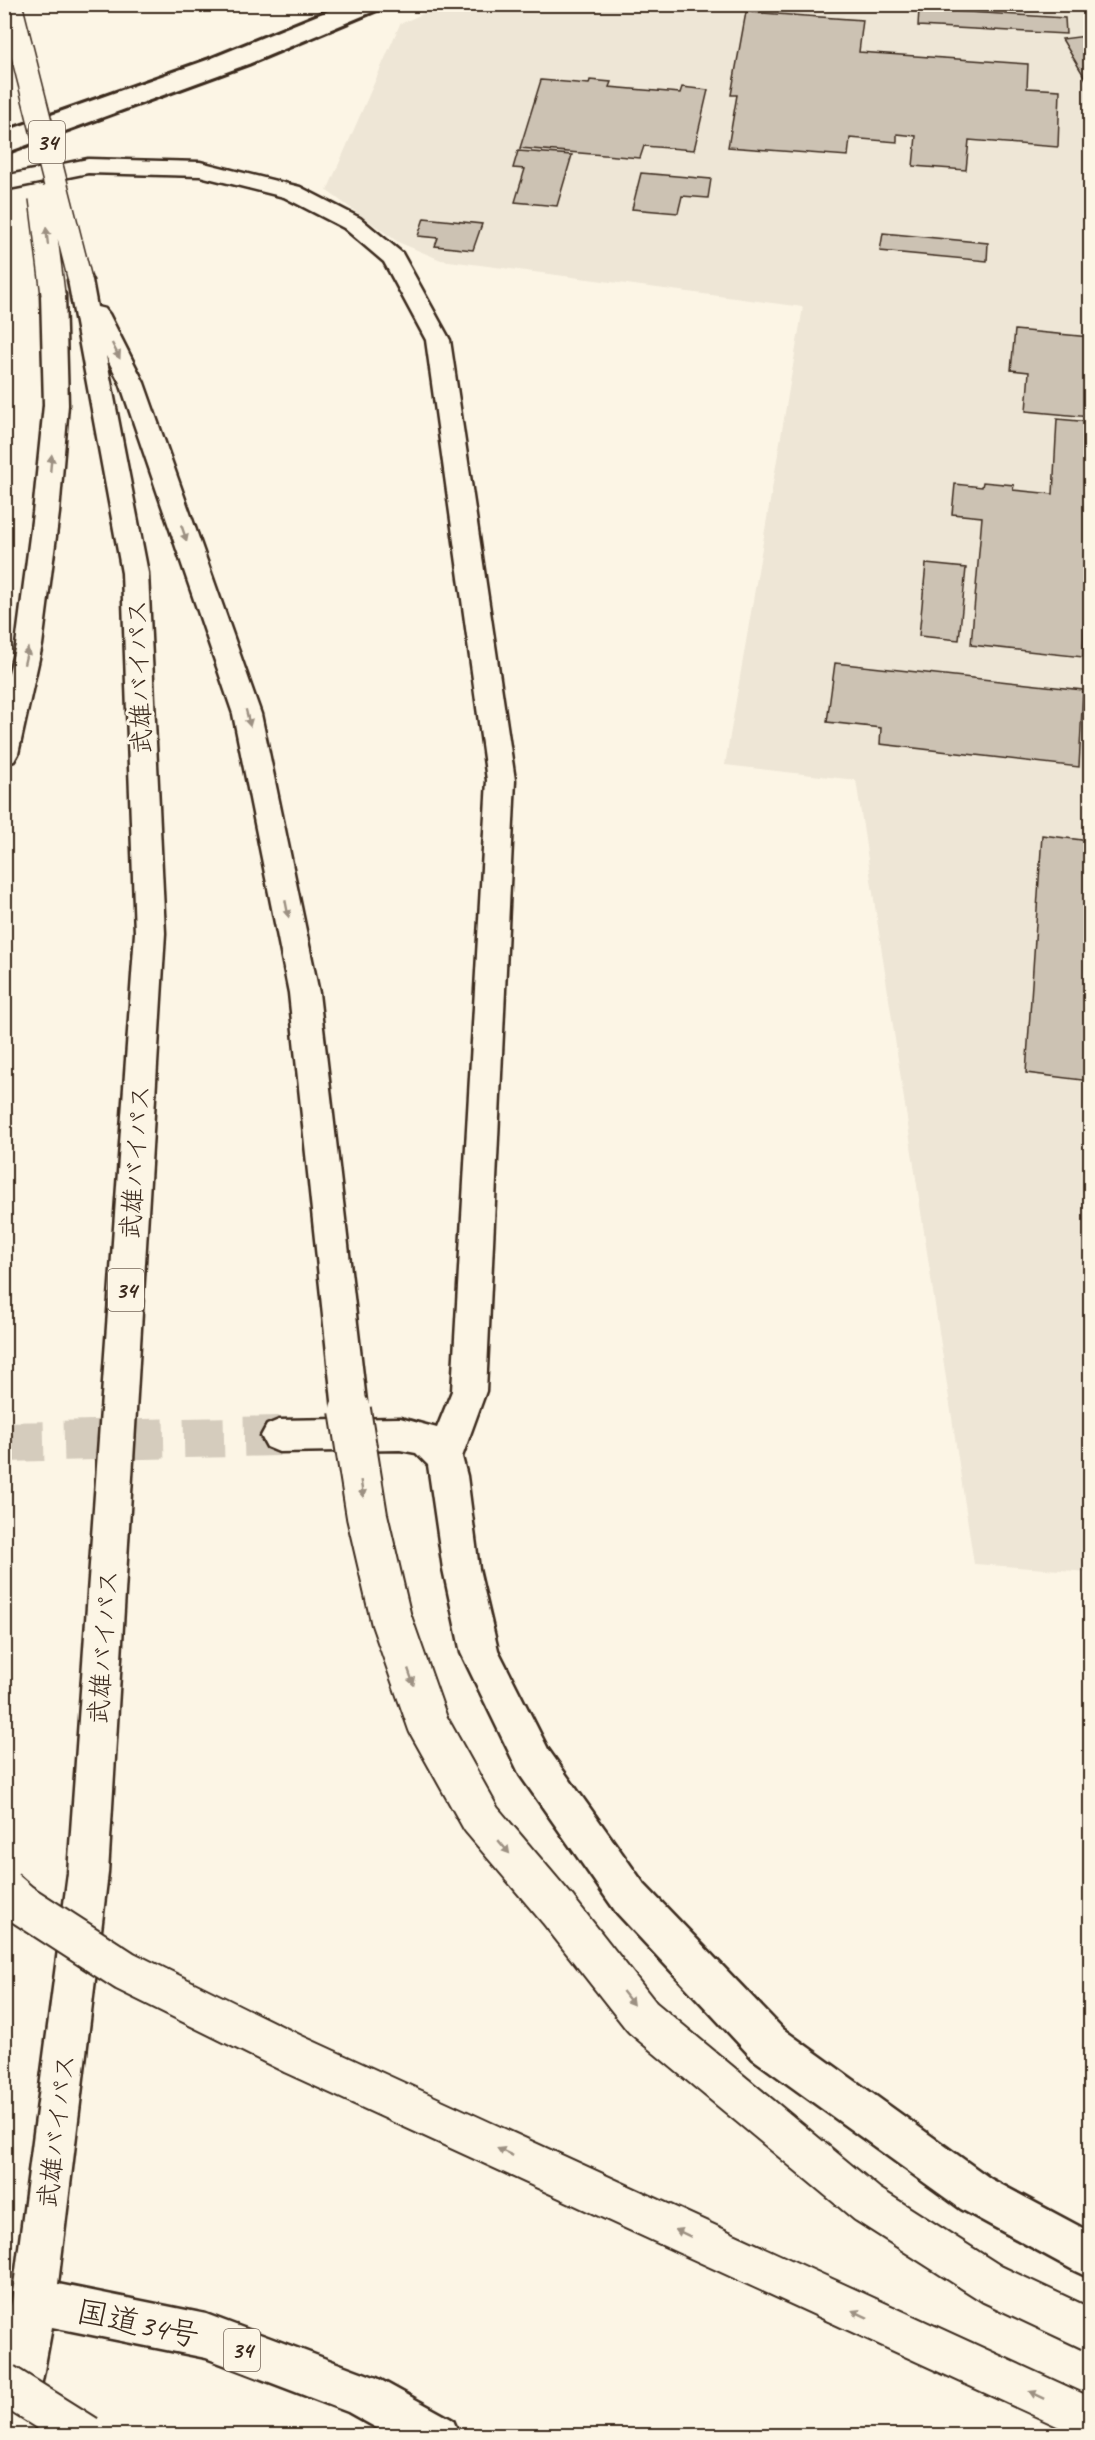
<svg xmlns="http://www.w3.org/2000/svg" width="1095" height="2440" font-family="Caveat,'Klee One',sans-serif">
	<style>
		.built { fill: #eee6d6 }
		.lines { fill: none; stroke-linecap: round; stroke-linejoin: round }
		.stream { fill: #85796b; fill-rule: evenodd }
		.building { fill: #ccc2b3; stroke: #3b2a1e; stroke-width: 1.5 }
		.street-tunnel { stroke: #d5ccbd; stroke-width: 40; stroke-dasharray: 40 20; stroke-linecap: butt }
		.street-casing { stroke: #3b2a1e; stroke-width: 5 }
		.highway-casing { stroke: #3b2a1e; stroke-width: 5 }
		.street { fill: #fcf5e5; fill-rule: evenodd }
		.highway { fill: #fcf5e5; fill-rule: evenodd }
		.rail { stroke: #3b2a1e; stroke-width: 3 }
		.highway-bridge-far1-casing { stroke: #3b2a1e; stroke-width: 26; stroke-linecap: butt }
		.highway-bridge-casing { stroke: #3b2a1e; stroke-width: 44; stroke-linecap: butt }
		.highway-bridge-far1 { stroke: #fcf5e5; stroke-width: 23 }
		.highway-bridge { stroke: #fcf5e5; stroke-width: 40 }
		.oneway { fill: #9c9082 }
		.labels { text-anchor: middle; stroke-width: 6; stroke-linejoin: round; paint-order: stroke }
		.shield { fill: #fcf5e5; stroke: #75675a; stroke-width: 1.5 }
		.shield-label { font-size: 24px; font-weight: bold; fill: #3b2a1e }
		.street-label { font-size: 26px; fill: #3b2a1e; stroke: #fcf5e5 }
		.near-street-label { font-size: 32px; fill: #3b2a1e; stroke: #fcf5e5 }
	</style>
	<rect width="100%" height="100%" fill="#fcf5e5"/>
	<filter id="ink" filterUnits="userSpaceOnUse"><feTurbulence type="fractalNoise" baseFrequency=".0167" numOctaves="2"/><feDisplacementMap in="SourceGraphic" scale="12" xChannelSelector="R" yChannelSelector="G"/><feConvolveMatrix kernelMatrix="1 2 1 2 8 2 1 2 1" color-interpolation-filters="sRGB"/></filter>
	<g filter="url(#ink)">
		<path class="built" d="M1081,4L1090,21V1572L974,1564L856,780L725,765L803,307L441,260L398,242L327,191L400,24L442,5Z"/>
		<g class="lines">
			<path class="stream" d="M893,4H1078V5L1073,8L898,7Z"/>
		</g>
		<path class="building" d="M919,9L1065,18L1066,34L918,26Z
			M746,12L863,20L859,52L1028,64L1027,88L1060,90L1058,147L969,140L966,170L913,166L916,136L897,134V142L850,138L848,156L728,147L737,95H731Z
			M1086,36L1090,43V86L1062,39Z
			M541,80L589,84L590,80L611,82L609,87L680,93L682,87L708,90L694,150L644,146L640,158L520,148Z
			M518,151L572,155L557,206L515,202L525,169L513,168Z
			M641,173L711,179L708,198L682,196L678,213L632,209Z
			M424,218L482,224L473,250L435,246L438,238L418,236Z
			M883,233L988,243L987,261L880,251Z
			M1015,330L1090,337V417L1026,411L1029,372L1011,370Z
			M1057,419L1090,422V489L1083,657L971,645L982,517L952,514L955,484L982,487L983,482L1014,485L1013,490L1053,494Z
			M926,564L966,568L959,640L919,636Z
			M835,663L1083,690L1079,767L880,744L881,728L827,722Z
			M1042,835L1090,841V1081L1026,1073Z"/>
		<g class="lines">
			<path class="street-tunnel" d="M4,1442L279,1436"/>
			<defs>
				<path id="street" d="M88,159L200,162L300,187L360,218L402,253L450,340L515,780L486,1391L462,1457L467,1476L479,1569L498,1650L548,1749L644,1884L783,2029L991,2179L1090,2232V2278L1075,2271L961,2209L753,2059L616,1912L520,1775L461,1653L443,1569L428,1465L416,1453L400,1450L279,1452L267,1447L261,1436L267,1425L279,1420L400,1418L437,1428L452,1391L487,780L426,340L384,262L344,228L284,197L200,176L88,173L4,190V176Z"/>
				<path id="highway" d="M80,273L88,275L92,280L97,307L105,309L109,314L144,383L261,714L319,993L367,1410L362,1421L350,1425L338,1421L333,1410L289,993L233,714L120,383L106,356L148,573L165,933L108,1873L58,2284L206,2314L377,2378L453,2420L460,2436H391L348,2412L206,2358L52,2327L32,2436H4V2340L12,2301L68,1873L135,933L122,573L68,280L72,275Z
					M53,287L61,289L65,294L68,405L59,513L42,645L18,754L14,761L4,764V692L16,645L33,513L44,405L41,294L45,289Z"/>
			</defs>
			<use href="#street" class="street-casing"/>
			<use href="#highway" class="highway-casing"/>
			<use href="#street" class="street"/>
			<use href="#highway" class="highway"/>
			<path class="rail" d="M4,130L208,58L341,4
				M4,155L250,65L395,4"/>
			<defs>
				<path id="highway-bridge-far1" d="M10,4L80,280
					M41,198L53,294"/>
				<path id="highway-bridge" d="M350,1410L367,1516L391,1619L428,1724L481,1819L558,1910L642,2017L867,2204L992,2284L1090,2330
					M4,1889L20,1903L125,1971L293,2054L1090,2419
					M4,2384L87,2436"/>
			</defs>
			<use href="#highway-bridge-far1" class="highway-bridge-far1-casing"/>
			<use href="#highway-bridge" class="highway-bridge-casing"/>
			<use href="#highway-bridge-far1" class="highway-bridge-far1"/>
			<use href="#highway-bridge" class="highway-bridge"/>
		</g>
		<defs><path id="oneway-solid" d="M-6-.8H1V-3.2L6.5 0L1 3.2V.8H-6Z" transform="scale(1.5)"/></defs>
		<g class="oneway">
			<use href="#oneway-solid" transform="translate(47 236) rotate(-96)"/>
			<use href="#oneway-solid" transform="translate(116 351) rotate(63)"/>
			<use href="#oneway-solid" transform="translate(51 463) rotate(-85)"/>
			<use href="#oneway-solid" transform="translate(184 533) rotate(71)"/>
			<use href="#oneway-solid" transform="translate(26 656) rotate(-77)"/>
			<use href="#oneway-solid" transform="translate(248 718) rotate(76)"/>
			<use href="#oneway-solid" transform="translate(287 909) rotate(79)"/>
			<use href="#oneway-solid" transform="translate(362 1489) rotate(81)"/>
			<use href="#oneway-solid" transform="translate(411 1677) rotate(71)"/>
			<use href="#oneway-solid" transform="translate(504 1847) rotate(50)"/>
			<use href="#oneway-solid" transform="translate(628 1998) rotate(52)"/>
			<use href="#oneway-solid" transform="translate(505 2152) rotate(-155)"/>
			<use href="#oneway-solid" transform="translate(683 2233) rotate(-155)"/>
			<use href="#oneway-solid" transform="translate(860 2314) rotate(-155)"/>
			<use href="#oneway-solid" transform="translate(1037 2395) rotate(-155)"/>
		</g>
	</g>
	<g class="labels">
		<g class="shield">
			<rect x="29" y="121" width="36" height="42" rx="4.5"/>
			<rect x="108" y="1269" width="36" height="42" rx="4.5"/>
			<rect x="224" y="2329" width="36" height="42" rx="4.5"/>
		</g>
		<g class="shield-label">
			<text x="47" y="150">34</text>
			<text x="126" y="1298">34</text>
			<text x="242" y="2358">34</text>
		</g>
		<g class="street-label">
			<text transform="translate(139 677) rotate(-92)" y="9">武雄バイパス</text>
			<text transform="translate(135 1162) rotate(-86)" y="9">武雄バイパス</text>
			<text transform="translate(103 1647) rotate(-86)" y="9">武雄バイパス</text>
			<text transform="translate(56 2131) rotate(-83)" y="9">武雄バイパス</text>
		</g>
		<g class="near-street-label">
			<text transform="translate(138 2323) rotate(12)" y="11">国道34号</text>
		</g>
	</g>
	<rect width="1095" height="2440" fill="none" stroke="#fcf5e5" stroke-width="24"/>
	<rect x="12" y="12" width="1071" height="2416" fill="none" stroke="#3b2a1e" stroke-width="2" filter="url(#ink)"/>
</svg>
